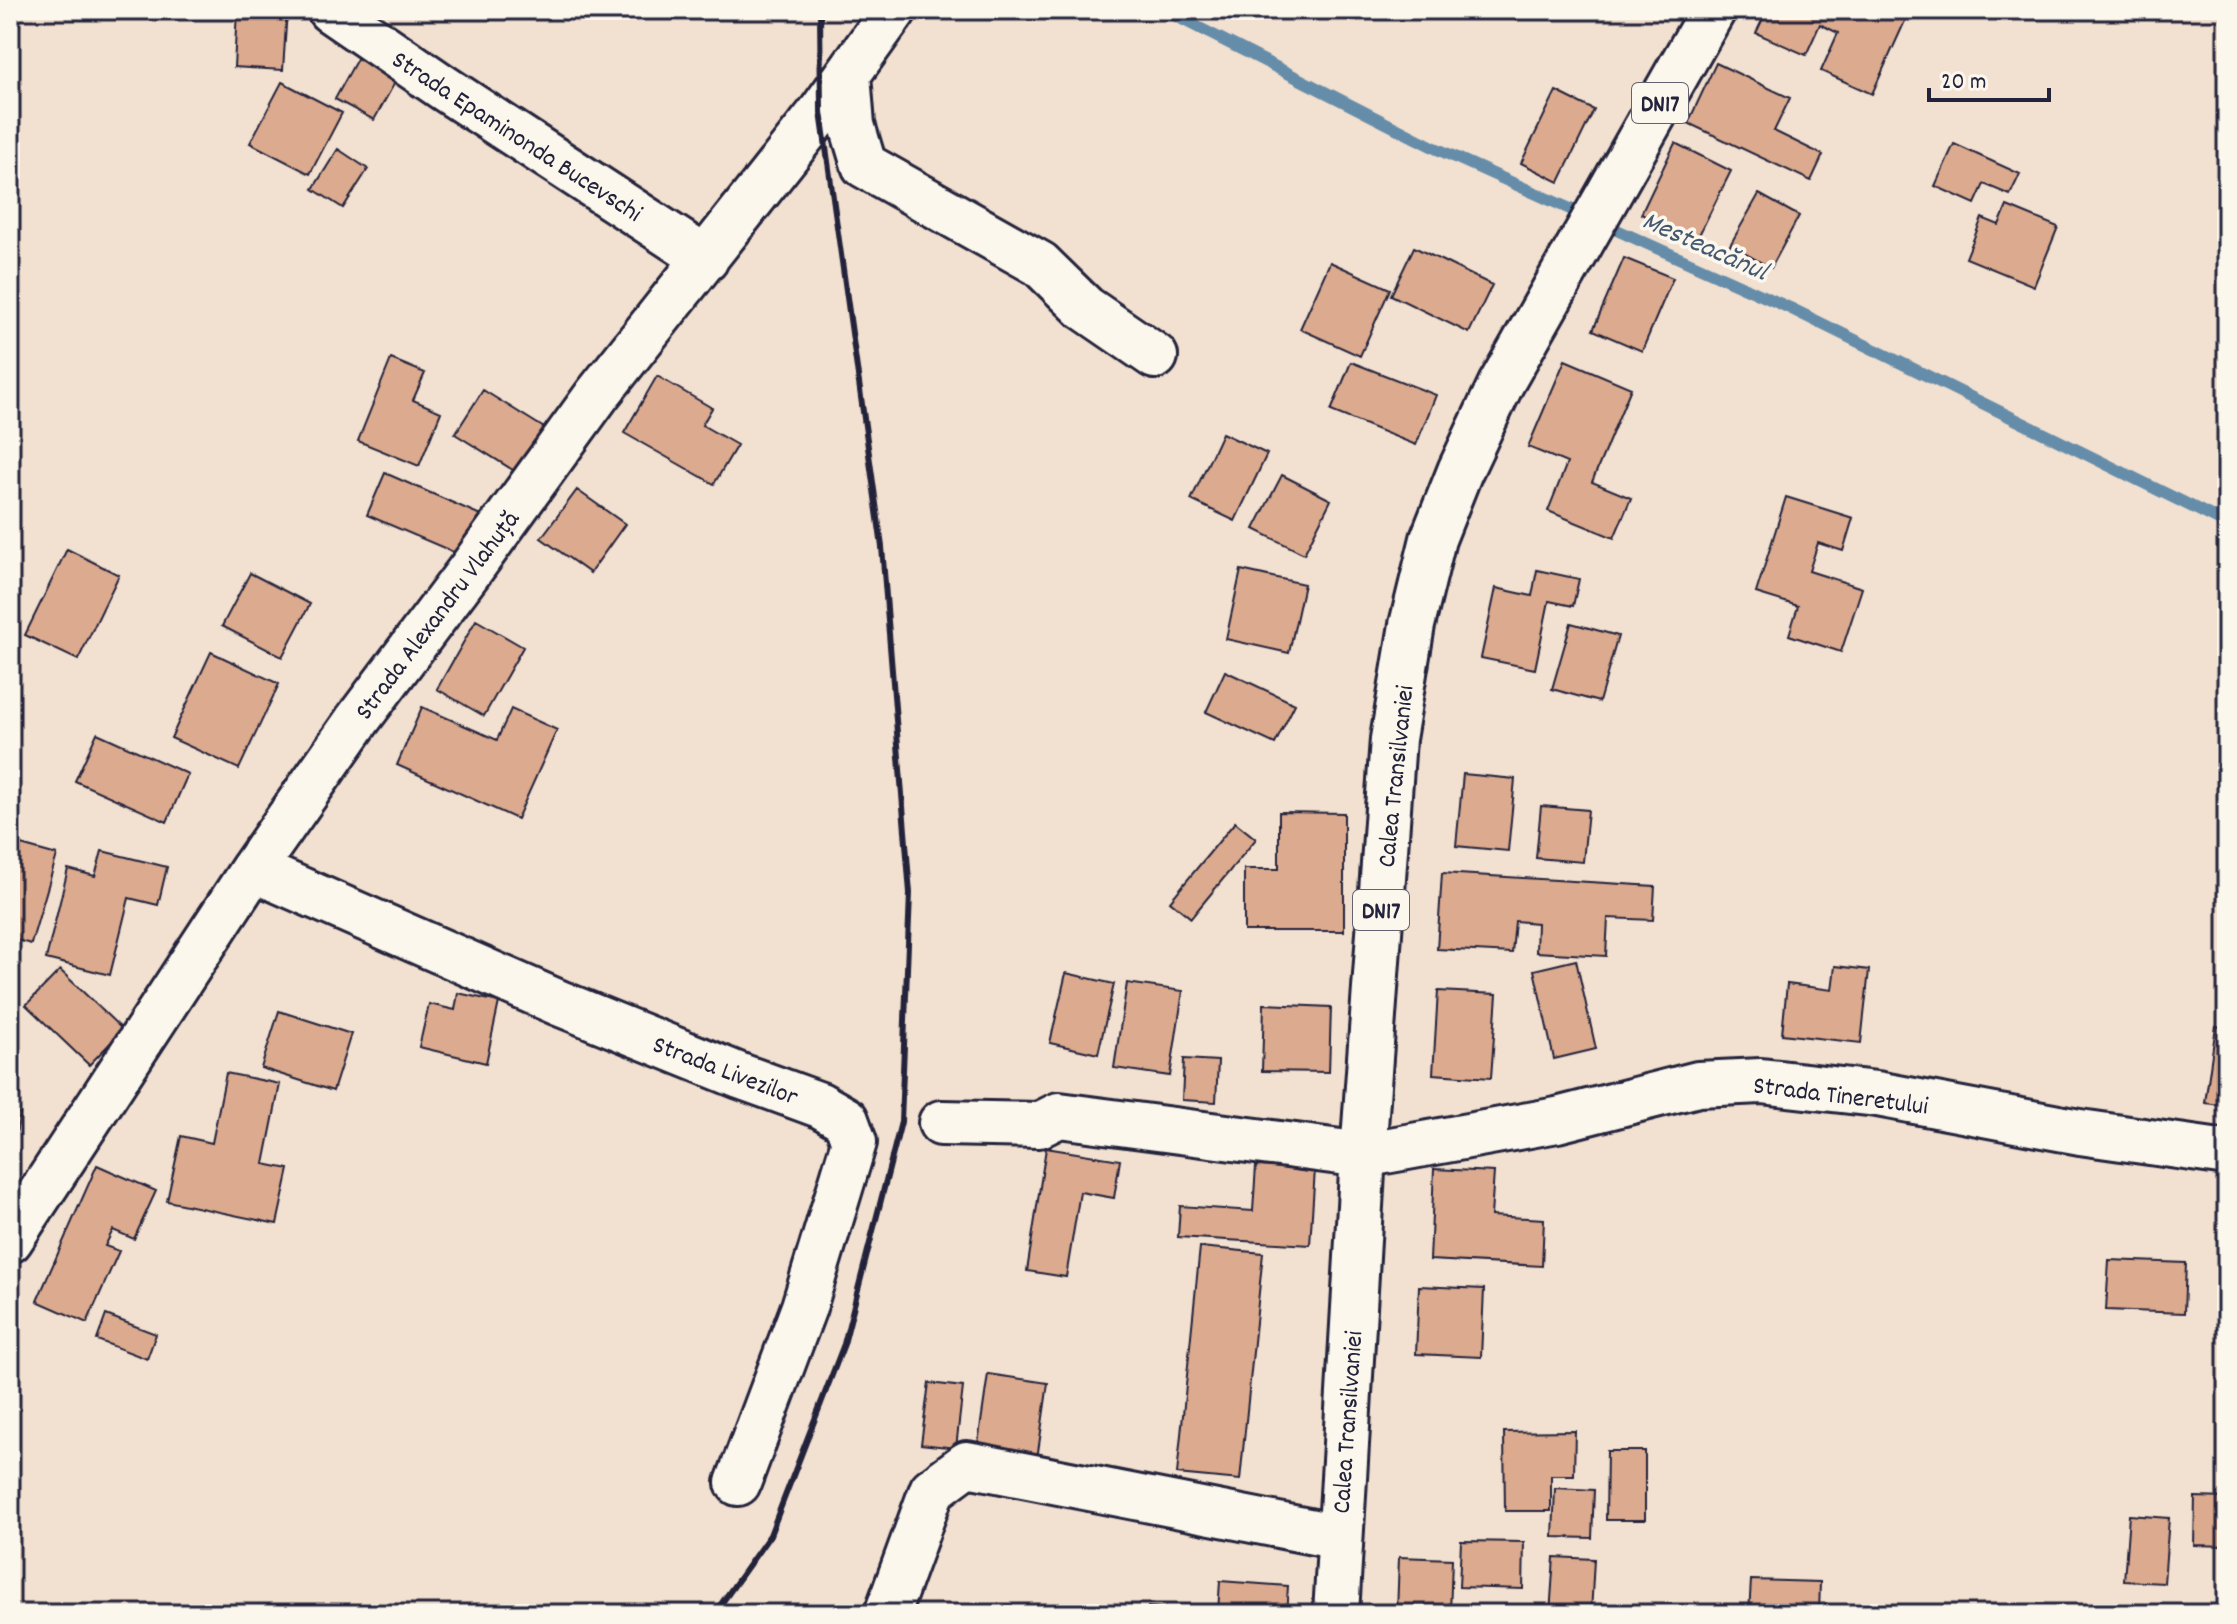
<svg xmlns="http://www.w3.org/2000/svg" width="2237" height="1624" font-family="Dekko,sans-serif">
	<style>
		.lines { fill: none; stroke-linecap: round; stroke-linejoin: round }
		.stream { stroke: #658daa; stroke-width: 12 }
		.building { fill: #dcaa8e; stroke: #22223b; stroke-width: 2 }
		.minor-casing { stroke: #22223b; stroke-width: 50 }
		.highway-casing { stroke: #22223b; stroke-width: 50 }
		.minor { stroke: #fbf7ec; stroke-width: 44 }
		.highway { stroke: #fbf7ec; stroke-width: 44 }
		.rail { stroke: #22223b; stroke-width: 6 }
		.labels { text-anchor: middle; stroke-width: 7; stroke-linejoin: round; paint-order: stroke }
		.shield { fill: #fbf7ec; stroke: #636270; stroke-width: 2 }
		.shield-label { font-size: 24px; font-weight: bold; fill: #22223b }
		.street-label { font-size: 26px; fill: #22223b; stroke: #fbf7ec }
		.water-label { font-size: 28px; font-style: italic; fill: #445872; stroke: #fbf7ec }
	</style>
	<rect width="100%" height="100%" fill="#f2e0d0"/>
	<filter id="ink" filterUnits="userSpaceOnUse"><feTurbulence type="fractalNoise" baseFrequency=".0125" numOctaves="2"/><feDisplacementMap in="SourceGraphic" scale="16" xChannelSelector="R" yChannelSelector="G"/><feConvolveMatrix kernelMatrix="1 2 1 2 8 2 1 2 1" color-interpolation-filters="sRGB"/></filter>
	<g filter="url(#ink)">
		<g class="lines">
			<path class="stream" d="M1164,10L1435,148L1792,309L2227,524"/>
		</g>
		<path class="building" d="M237,10H287L283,70L234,67Z
			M1767,10H1910L1872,94L1821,71L1838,33L1820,24L1806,55L1756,33Z
			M359,55L398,77L374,120L335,99Z
			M1716,63L1790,98L1774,131L1823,155L1811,181L1688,123Z
			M282,82L342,113L310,174L250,143Z
			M1556,91L1594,110L1559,182L1521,163Z
			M1675,143L1731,171L1696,241L1641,214Z
			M1954,144L2020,174L2010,195L1984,184L1975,204L1935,186Z
			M338,149L368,169L343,208L313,189Z
			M1759,194L1799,216L1771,268L1730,245Z
			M2007,206L2058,227L2034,286L1966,258L1982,218L1999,225Z
			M1414,247L1492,285L1469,333L1391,295Z
			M1624,258L1673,278L1642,351L1593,330Z
			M1330,262L1390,289L1360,356L1300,329Z
			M391,359L425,373L413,400L441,412L419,466L358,441Z
			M1565,360L1631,388L1592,482L1631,498L1614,538L1548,511L1567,463L1528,447Z
			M1351,362L1436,395L1416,445L1331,411Z
			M657,376L712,408L702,425L737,445L714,484L624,433Z
			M483,390L549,431L521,475L455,434Z
			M1222,433L1267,454L1235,521L1191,500Z
			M385,473L483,516L465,557L367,515Z
			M1282,475L1331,500L1304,554L1254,529Z
			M577,490L625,524L590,573L541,538Z
			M1786,497L1853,518L1843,551L1818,543L1809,571L1862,588L1841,652L1789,635L1798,606L1756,593Z
			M67,549L119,575L78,660L25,635Z
			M1241,570L1304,584L1289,653L1226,639Z
			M1537,570L1579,579L1573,606L1549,601L1535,669L1481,658L1496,588L1532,596Z
			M250,573L310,604L282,657L222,626Z
			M476,620L523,647L484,716L437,689Z
			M1571,623L1618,636L1599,702L1552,689Z
			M211,652L279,684L239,769L171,738Z
			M1225,671L1295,704L1275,744L1206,712Z
			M422,707L497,740L511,709L557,730L517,819L397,765Z
			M97,733L188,774L167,822L75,781Z
			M1463,774L1515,779L1508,851L1456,846Z
			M1541,806L1588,810L1583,862L1536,858Z
			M1279,812L1344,813V931H1244V869H1279Z
			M1235,822L1256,839L1191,918L1170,901Z
			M10,842L57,855L31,944L10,938Z
			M102,851L167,867L158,905L129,898L110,975L46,959L68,869L95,876Z
			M1442,873L1655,886L1653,920L1608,918L1606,956L1536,952L1537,923L1515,921L1512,953L1437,949Z
			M1576,960L1596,1049L1554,1059L1534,970Z
			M1835,966L1869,970L1861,1043L1782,1034L1787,984L1832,990Z
			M60,970L123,1030L89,1065L26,1005Z
			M1066,973L1114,984L1098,1054L1050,1043Z
			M1127,983L1183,991L1170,1076L1114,1068Z
			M1438,991L1497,994L1491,1078L1433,1074Z
			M458,993L499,1002L486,1063L419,1047L429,1004L455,1010Z
			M1264,1004L1331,1007L1329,1072L1262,1071Z
			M279,1011L351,1034L333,1091L261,1068Z
			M2216,1026L2227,1028V1106L2205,1103Z
			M1184,1059L1218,1061L1216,1102L1182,1100Z
			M226,1073L280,1084L264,1164L289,1169L277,1224L167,1201L181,1136L212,1143Z
			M10,1112L20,1114L15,1139L10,1138Z
			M1046,1148L1120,1160L1114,1198L1080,1192L1066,1277L1027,1271Z
			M97,1165L156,1191L134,1239L113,1230L105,1246L119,1251L87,1323L37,1301Z
			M1256,1166L1315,1169L1310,1245L1178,1237L1180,1206L1253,1211Z
			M1434,1169L1494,1172L1491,1216L1544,1219L1542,1266L1430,1260Z
			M1200,1247L1263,1253L1240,1480L1177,1474Z
			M2109,1260L2186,1263L2184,1313L2106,1310Z
			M1419,1286L1484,1289L1481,1357L1416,1354Z
			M106,1315L156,1334L147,1359L97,1340Z
			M988,1374L1048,1383L1037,1459L977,1450Z
			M929,1383L963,1387L956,1448L921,1444Z
			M1575,1431L1574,1475H1551V1511H1505L1504,1432Z
			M1607,1451H1645V1520H1606Z
			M1555,1488L1594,1490L1592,1538L1553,1537Z
			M2195,1497L2227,1498V1546L2194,1545Z
			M2129,1515L2169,1518L2164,1583L2124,1581Z
			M1461,1541L1524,1542L1523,1589L1459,1587Z
			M1399,1557L1452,1559L1450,1614H1397Z
			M1554,1557L1594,1559L1591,1614H1550Z
			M1751,1580L1820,1582L1819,1614H1749Z
			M1220,1581L1288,1586L1286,1614H1147L1148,1607L1218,1612Z"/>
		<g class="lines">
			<defs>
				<path id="minor" d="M330,10L444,88L706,259
					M848,75L852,125L864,165L1040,264L1085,308L1155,356
					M253,869L559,1003L740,1076L820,1105L846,1120L854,1142L804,1307L738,1483
					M941,1123L1039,1125L1059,1115L1363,1155L1557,1120L1698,1084L1761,1081L1877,1094L2080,1132L2227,1153
					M10,1240L253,869L356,722L473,566L597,395L821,112L894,10
					M888,1611L932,1490L967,1464L1339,1537"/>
				<path id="highway" d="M1336,1614L1363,1155L1393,739L1412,625L1433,539L1460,471L1501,384L1713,10"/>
			</defs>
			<use href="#minor" class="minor-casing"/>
			<use href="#highway" class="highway-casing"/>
			<use href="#minor" class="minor"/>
			<use href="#highway" class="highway"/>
			<path class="rail" d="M714,1614L770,1535L844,1344L901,1122L910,893L882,547L821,112L820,10"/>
		</g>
	</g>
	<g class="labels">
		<g class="shield">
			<rect x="1632" y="83" width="56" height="40" rx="6"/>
			<rect x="1353" y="890" width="56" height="40" rx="6"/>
		</g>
		<g class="shield-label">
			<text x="1660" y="111">DN17</text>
			<text x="1381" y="918">DN17</text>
		</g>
		<g class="street-label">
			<text transform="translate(518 135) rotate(33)" y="9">Strada Epaminonda Bucevschi</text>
			<text transform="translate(436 614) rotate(-53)" y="9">Strada Alexandru Vlahuță</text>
			<text transform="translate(1394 776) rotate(-84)" y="9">Calea Transilvaniei</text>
			<text transform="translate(726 1069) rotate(21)" y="9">Strada Livezilor</text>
			<text transform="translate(1841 1094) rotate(7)" y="9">Strada Tineretului</text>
			<text transform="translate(1346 1422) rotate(-86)" y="9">Calea Transilvaniei</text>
		</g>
		<g class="water-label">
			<text transform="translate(1706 244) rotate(24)" y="10">Mesteacănul</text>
		</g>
	</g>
	<rect width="2237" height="1624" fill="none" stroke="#fbf7ec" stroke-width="40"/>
	<rect x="20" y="20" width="2197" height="1584" fill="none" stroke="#22223b" stroke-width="3" filter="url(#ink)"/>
	<path d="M1929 88v12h120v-12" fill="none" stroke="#22223b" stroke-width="4"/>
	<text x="1941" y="88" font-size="24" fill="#22223b" stroke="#fbf7ec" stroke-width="6" paint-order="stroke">20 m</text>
</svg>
